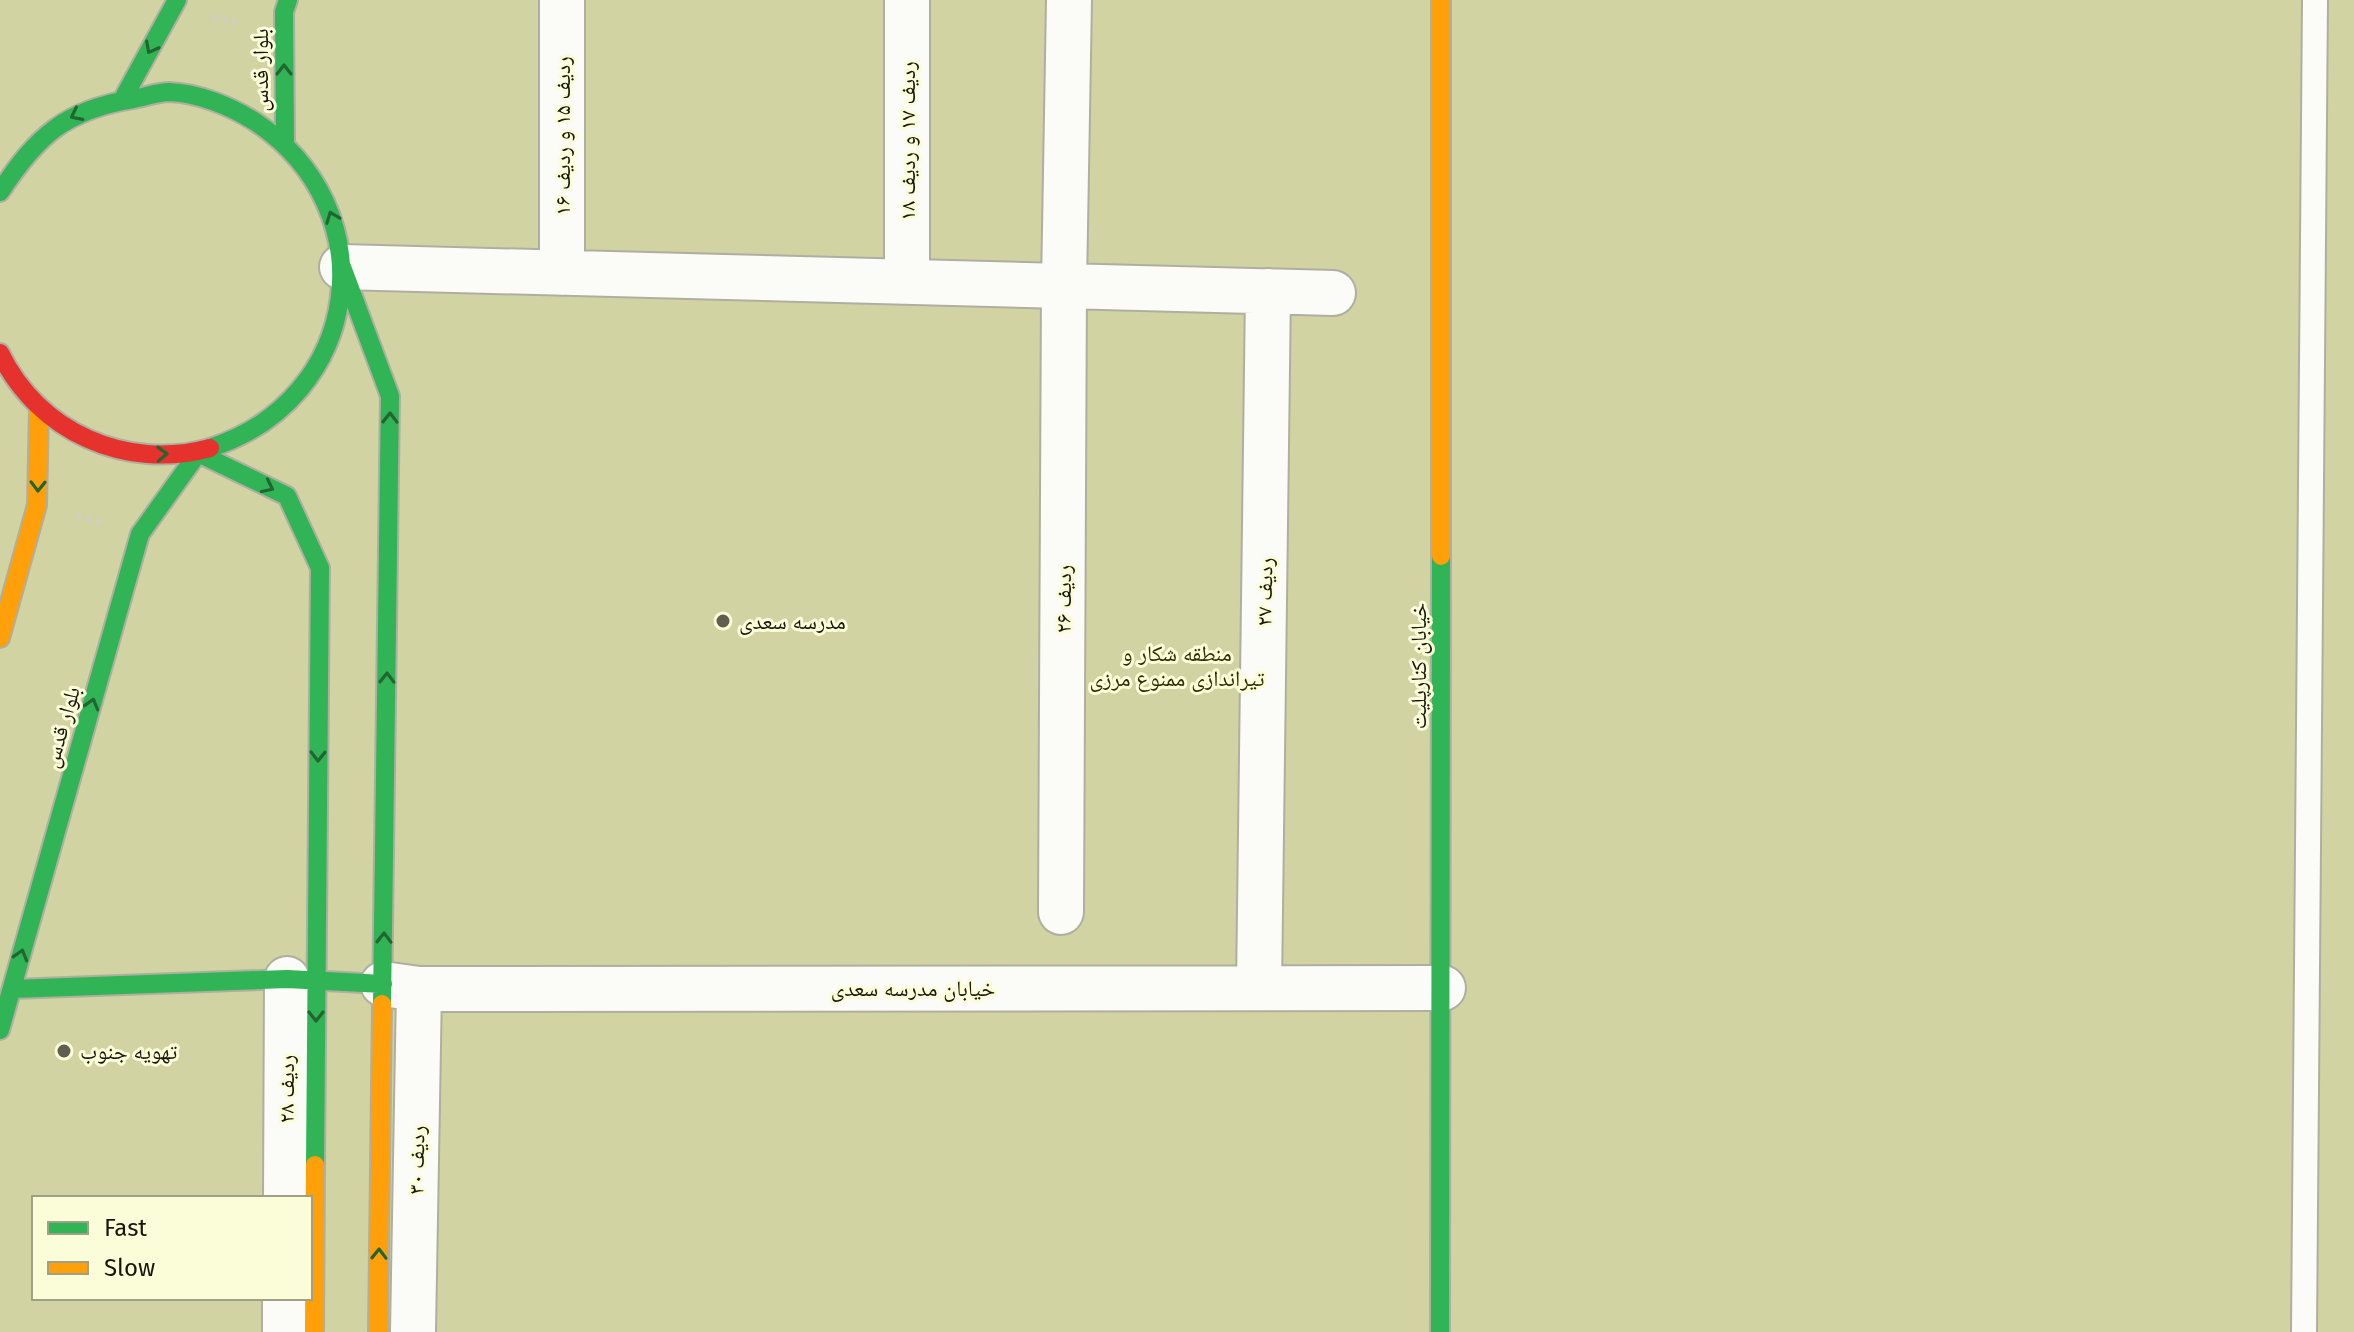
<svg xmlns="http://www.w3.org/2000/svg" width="2354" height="1332" font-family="'Fira Sans','Noto Naskh Arabic',sans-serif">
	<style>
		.green { fill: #d2d3a2; fill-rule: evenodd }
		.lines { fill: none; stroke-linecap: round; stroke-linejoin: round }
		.lane-casing { stroke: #aeafa0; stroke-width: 28 }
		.street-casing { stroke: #aeafa0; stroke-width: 48 }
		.fast-casing { stroke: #aeafa0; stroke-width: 22 }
		.slow-casing { stroke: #aeafa0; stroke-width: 22 }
		.jam-casing { stroke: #aeafa0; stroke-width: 22 }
		.path { stroke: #cfcfca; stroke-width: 5; stroke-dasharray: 4 6; stroke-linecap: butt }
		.lane { stroke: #fbfbf8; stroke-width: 24 }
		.street { stroke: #fbfbf8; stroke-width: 44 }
		.fast { stroke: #30b455; stroke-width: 18 }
		.slow { stroke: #ff9f0a; stroke-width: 18 }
		.jam { stroke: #e5322d; stroke-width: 18 }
		.oneway { stroke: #236530 }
		.poi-dot { fill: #5f5f50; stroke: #fbfdd8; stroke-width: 3 }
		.labels { text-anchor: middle; stroke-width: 6; stroke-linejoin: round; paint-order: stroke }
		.street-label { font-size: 22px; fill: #16160a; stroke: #fbfdd8 }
		.poi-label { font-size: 22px; fill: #16160a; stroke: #fbfdd8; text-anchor: start }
		.park-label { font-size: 22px; fill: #2d2d00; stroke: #fbfdd8 }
	</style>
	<rect width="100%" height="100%" fill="#e6e7d3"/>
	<path class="green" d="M0,0H2354V1332H0ZM34,1198H310V1298H34Z"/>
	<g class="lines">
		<defs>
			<path id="lane" d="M2304,1332L2315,0"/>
			<path id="street" d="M342,267L1333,293
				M562,273V0
				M907,282V0
				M1061,912L1064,286L1069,0
				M383,984L419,989L1443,988
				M1259,988L1268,291
				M286,1198L287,979
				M285,1332V1298
				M413,1332L419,989"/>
			<path id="fast" d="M125,95L177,0
				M285,140L284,12L288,0
				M0,192C37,136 65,110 133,99C145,97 158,92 169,92C198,93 230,106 254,121C388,209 363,399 210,448
				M342,267L390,396L382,1004
				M198,453L287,496L320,568L315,1165
				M12,989L287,979L383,984
				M0,1030L140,534L198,453
				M1440,1332L1441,556"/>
			<path id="slow" d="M1441,556V0
				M0,638L37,505L39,408
				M314,1332L315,1165
				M378,1332L382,1004"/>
			<path id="jam" d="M0,353C38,432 126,471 210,448"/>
		</defs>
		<use href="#lane" class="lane-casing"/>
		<use href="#street" class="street-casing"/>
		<use href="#fast" class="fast-casing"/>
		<use href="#slow" class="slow-casing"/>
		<use href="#jam" class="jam-casing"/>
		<path class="path" d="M213,17L242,24
			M77,516L102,523"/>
		<use href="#lane" class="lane"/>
		<use href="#street" class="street"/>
		<use href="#fast" class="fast"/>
		<use href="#slow" class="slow"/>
		<use href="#jam" class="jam"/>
	</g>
	<defs><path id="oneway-chevron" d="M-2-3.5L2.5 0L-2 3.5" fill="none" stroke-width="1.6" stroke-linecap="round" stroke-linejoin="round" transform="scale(2)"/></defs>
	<g class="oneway">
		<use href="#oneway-chevron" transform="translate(151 48) rotate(118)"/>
		<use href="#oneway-chevron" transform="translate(284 70) rotate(-90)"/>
		<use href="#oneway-chevron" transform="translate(76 115) rotate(153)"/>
		<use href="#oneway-chevron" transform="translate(332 217) rotate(-111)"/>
		<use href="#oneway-chevron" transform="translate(390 418) rotate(-89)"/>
		<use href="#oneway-chevron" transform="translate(162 454) rotate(-2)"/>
		<use href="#oneway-chevron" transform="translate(38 486) rotate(91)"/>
		<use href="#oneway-chevron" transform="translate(268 487) rotate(26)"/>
		<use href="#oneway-chevron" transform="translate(387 678) rotate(-89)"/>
		<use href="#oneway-chevron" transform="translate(92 704) rotate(-74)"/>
		<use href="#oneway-chevron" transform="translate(318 756) rotate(91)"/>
		<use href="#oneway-chevron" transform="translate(384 938) rotate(-89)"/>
		<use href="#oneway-chevron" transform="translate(21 955) rotate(-74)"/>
		<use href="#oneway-chevron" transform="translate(316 1016) rotate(90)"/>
		<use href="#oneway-chevron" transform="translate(379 1254) rotate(-89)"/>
	</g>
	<g class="poi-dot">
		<circle cx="723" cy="621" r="8"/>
		<circle cx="64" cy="1051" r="8"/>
	</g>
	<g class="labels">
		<g class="street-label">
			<text transform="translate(260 70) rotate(-90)" y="8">بلوار قدس</text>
			<text transform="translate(562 136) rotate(-90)" y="8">ردیف ۱۵ و ردیف ۱۶</text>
			<text transform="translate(907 141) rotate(-90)" y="8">ردیف ۱۷ و ردیف ۱۸</text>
			<text transform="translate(1264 592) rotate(-89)" y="8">ردیف ۲۷</text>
			<text transform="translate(1063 599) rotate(-90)" y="8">ردیف ۲۶</text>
			<text transform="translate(1418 666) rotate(-90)" y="8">خیابان کنارپلیت</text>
			<text transform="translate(61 727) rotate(-74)" y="8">بلوار قدس</text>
			<text x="913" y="996">خیابان مدرسه سعدی</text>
			<text transform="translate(286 1089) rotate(-90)" y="8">ردیف ۲۸</text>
			<text transform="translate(416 1160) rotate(-89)" y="8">ردیف ۳۰</text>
		</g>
		<g class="poi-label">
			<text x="739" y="629">مدرسه سعدی</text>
			<text x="80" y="1059">تهویه جنوب</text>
		</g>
		<g class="park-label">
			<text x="1177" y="661">منطقه شکار و<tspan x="1177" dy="25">تیراندازی ممنوع مرزی</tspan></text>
		</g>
	</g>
	<rect x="32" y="1196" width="280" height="104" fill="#fbfdd8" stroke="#9fa186" stroke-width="2"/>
	<rect x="48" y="1222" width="40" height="12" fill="#30b455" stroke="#9fa186" stroke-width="2"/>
	<text x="104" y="1236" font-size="24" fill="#16160a">Fast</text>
	<rect x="48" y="1262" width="40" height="12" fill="#ff9f0a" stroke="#9fa186" stroke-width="2"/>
	<text x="104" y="1276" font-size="24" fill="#16160a">Slow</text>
</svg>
